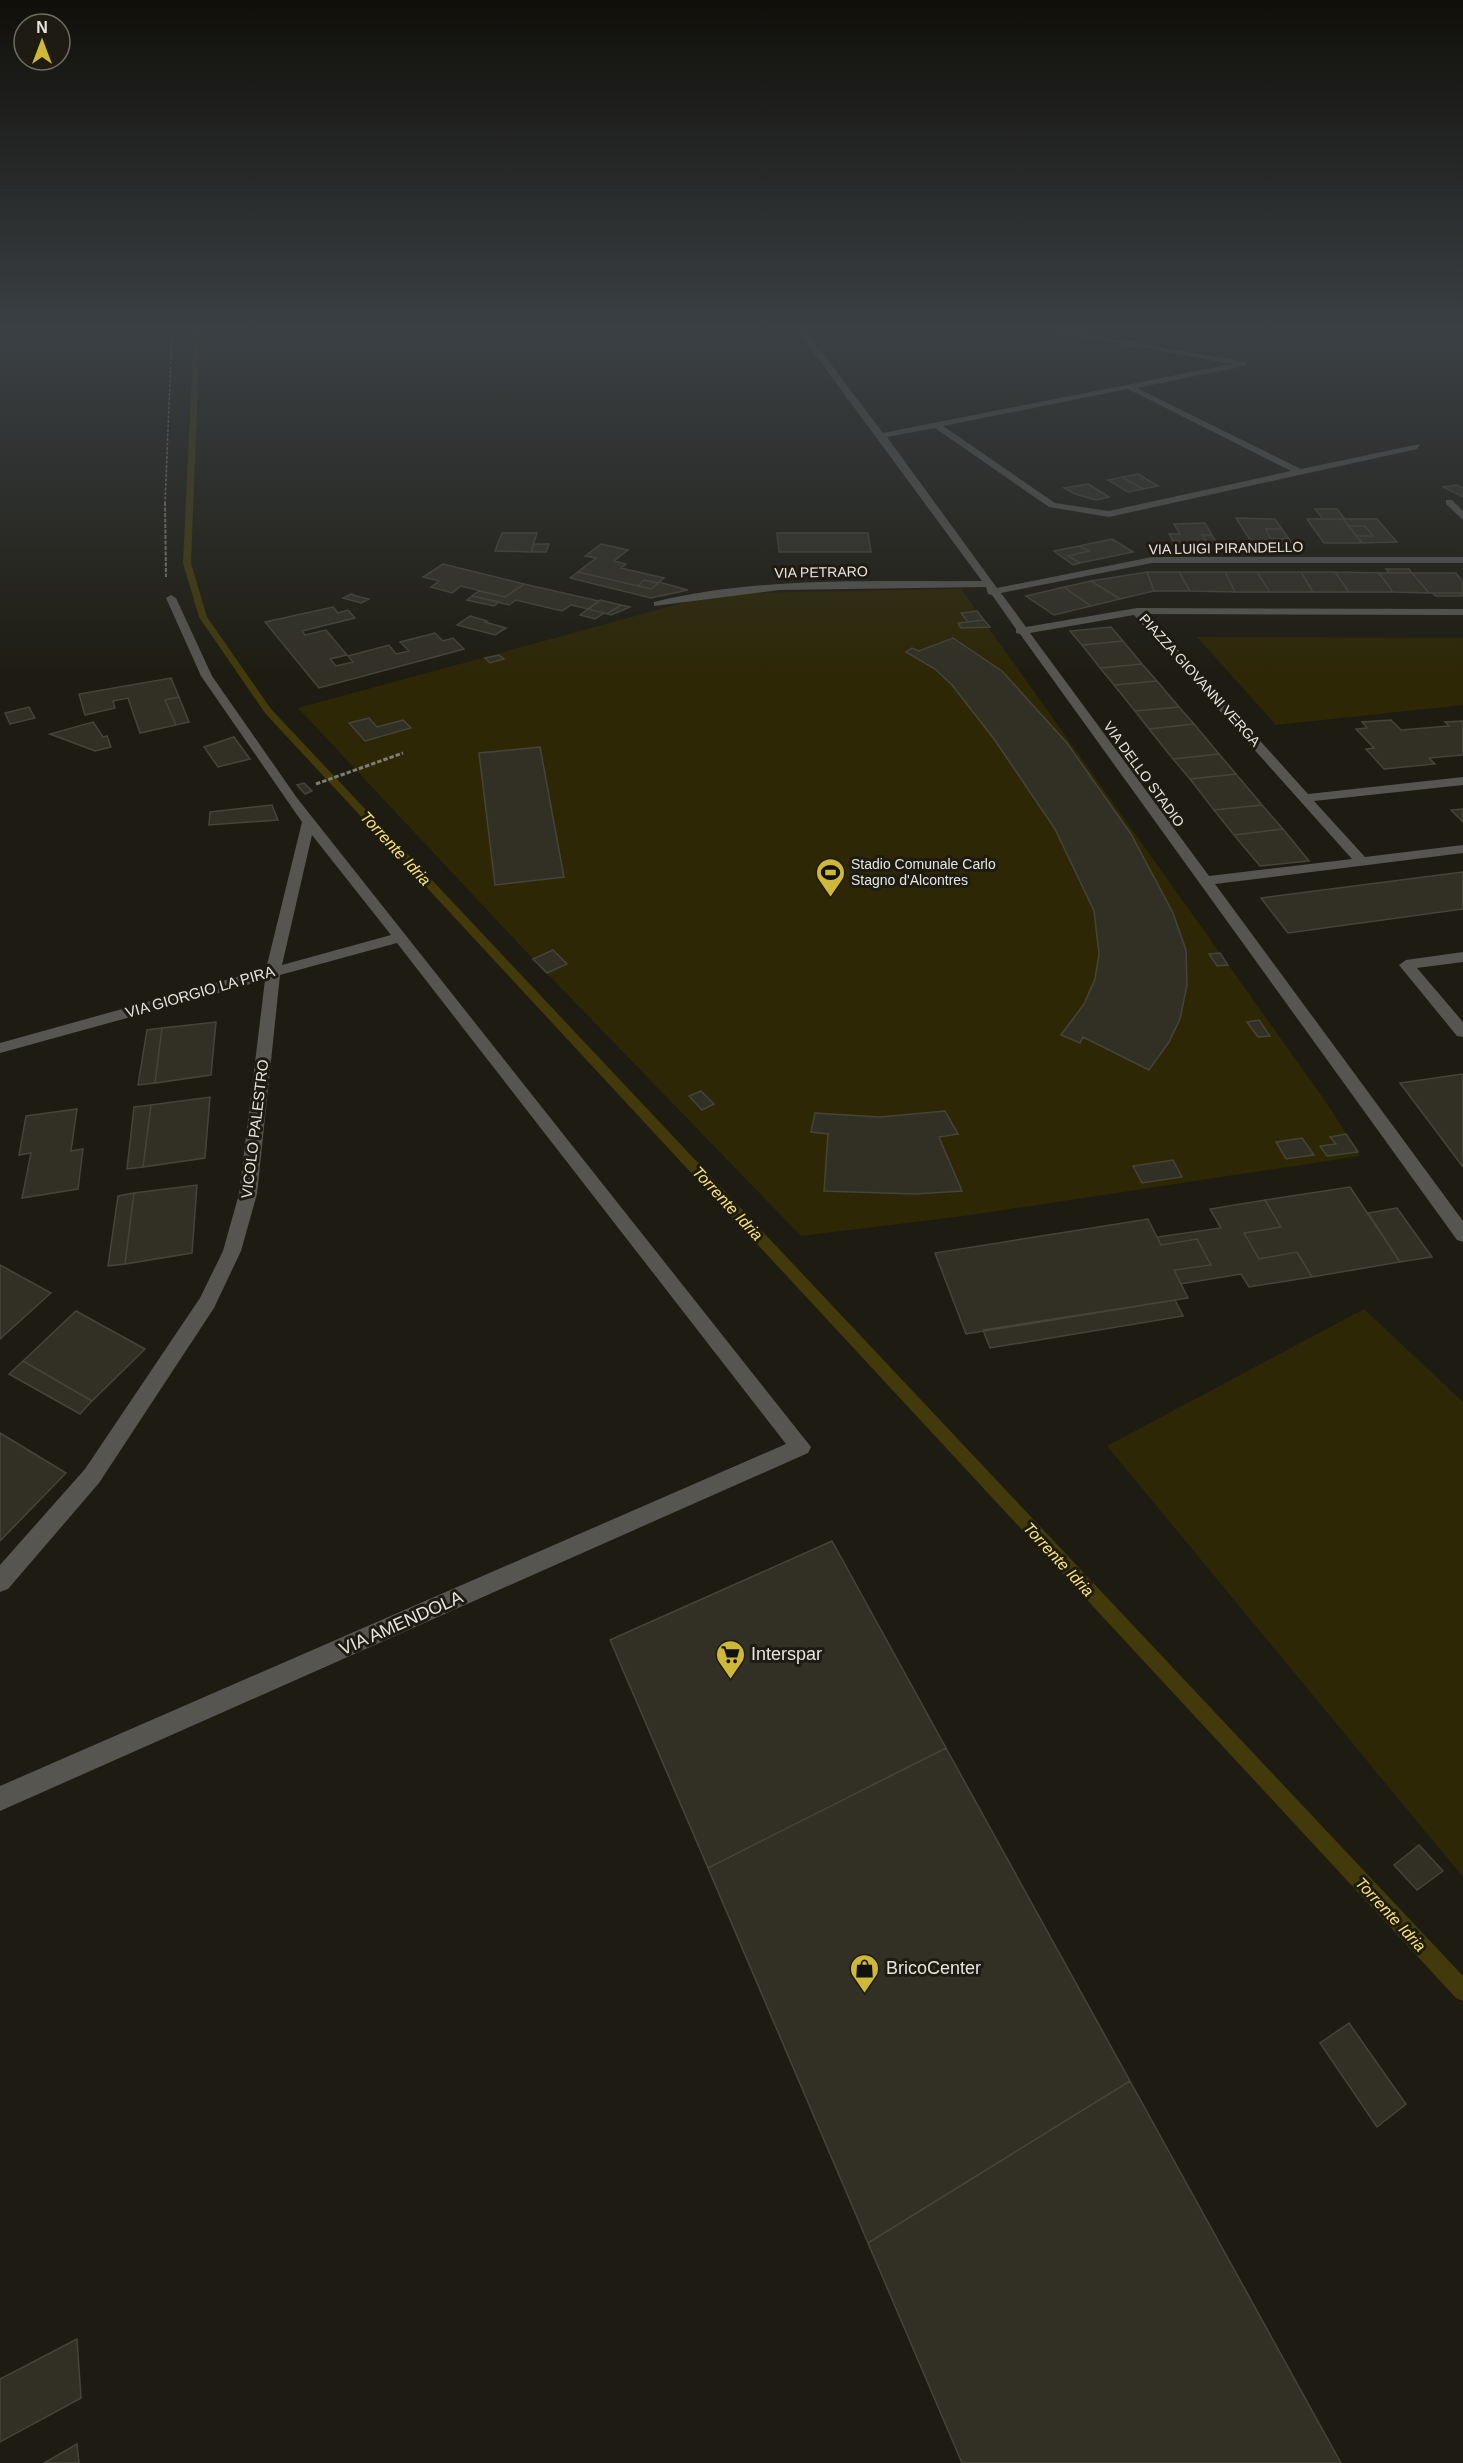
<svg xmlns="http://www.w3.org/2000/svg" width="1463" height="2463" font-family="Arial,sans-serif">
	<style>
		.green { fill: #2d2706 }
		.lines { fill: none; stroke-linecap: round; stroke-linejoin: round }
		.stream { fill: #423a0b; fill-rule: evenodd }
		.building { fill: #323025; stroke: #464438; stroke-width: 1.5 }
		.path-far2 { stroke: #7e7c74; stroke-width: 1.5; stroke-dasharray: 3 1.5; stroke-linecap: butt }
		.path-far1 { stroke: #7e7c74; stroke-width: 2; stroke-dasharray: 4 1.5; stroke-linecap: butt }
		.path { stroke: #7e7c74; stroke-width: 3; stroke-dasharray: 4.5 2; stroke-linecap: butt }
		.minor { fill: #56554f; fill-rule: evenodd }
		.labels { text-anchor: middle; stroke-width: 6; stroke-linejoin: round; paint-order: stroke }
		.far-street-label { font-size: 14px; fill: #e6e4dd; stroke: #1e1c12 }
		.far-poi-label { font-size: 14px; fill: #e6e4dd; stroke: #1e1c12; text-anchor: start }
		.street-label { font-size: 15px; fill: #e6e4dd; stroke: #1e1c12 }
		.water-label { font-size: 16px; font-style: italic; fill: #fae471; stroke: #1e1c12 }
		.near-street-label { font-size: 18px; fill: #e6e4dd; stroke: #1e1c12 }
		.near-poi-label { font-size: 18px; fill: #e6e4dd; stroke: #1e1c12; text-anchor: start }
	</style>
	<rect width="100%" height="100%" fill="#1e1c12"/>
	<path class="green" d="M961,589L1328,1105L1360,1156L971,1215L801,1236L533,959L298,708L701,598L748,593Z
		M1197,637L1463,638V705L1276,725Z
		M1364,1309L1463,1402V1877L1107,1446Z"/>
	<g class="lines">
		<path class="stream" d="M194,330H200L191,563L207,617L271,709L1463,1976V2001L1456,1998L265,713L199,617L183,563Z"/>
	</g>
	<path class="building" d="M1138,474L1158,486L1143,489L1122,477Z
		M1122,477L1143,489L1128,492L1108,480Z
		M1088,484L1109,497L1096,500L1075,494L1064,488Z
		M1457,485L1463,488V497L1443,487Z
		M1337,509L1345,519H1323L1315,509Z
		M1236,518L1275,519L1282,529H1266L1271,539H1289L1294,546H1254Z
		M1307,519H1343L1362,543H1324Z
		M1343,519H1377L1397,542L1362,543L1356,536H1373L1365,526H1349Z
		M1205,523L1212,535H1202L1207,543H1217L1221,549H1184L1179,541H1173L1169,534H1180L1174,524Z
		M1349,526H1365L1373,536H1356Z
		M1266,529H1282L1289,539H1271Z
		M502,533H537L531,552L495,551Z
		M777,533H868L871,552H779Z
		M1202,535H1212L1217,543H1207Z
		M1112,539L1133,552L1080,563L1068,556L1089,551L1079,546Z
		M534,544H549L546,552H531Z
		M601,544L628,550L614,561L626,564L621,568L664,578L658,583L644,580L638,586L578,572L596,558L585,556Z
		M1079,546L1089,551L1068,556L1080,563L1073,565L1054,551Z
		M443,564L524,584L505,597L461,586L452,593L431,587L439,581L423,577Z
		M1386,569H1409L1412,573H1389Z
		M578,572L651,589L659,582L688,590L651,598L570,578Z
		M1147,572H1179L1190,591H1154Z
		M1147,572L1154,591L1120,599L1091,581Z
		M1179,572H1225L1235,592L1190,591Z
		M1225,572H1257L1270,592H1235Z
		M1257,572H1301L1313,592H1270Z
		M1301,572H1335L1349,592H1313Z
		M1335,572L1379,573L1393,592H1349Z
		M1379,573H1412L1429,593L1393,592Z
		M1412,573H1456L1463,582V593H1429Z
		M644,580L658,583L651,589L638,586Z
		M1091,581L1120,599L1091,606L1064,587Z
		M524,584L599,601L588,609L571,605L562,611L516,600L509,605L472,596L479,591L505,597Z
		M1064,587L1091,606L1054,615L1026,596Z
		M1432,593H1461L1463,596H1436Z
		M351,594L356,596L369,599L361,603L343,598Z
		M472,596L499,602L494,606L467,600Z
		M600,600L621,605L607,614L588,609Z
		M621,605L630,607L611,615L607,614Z
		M333,607L338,613L348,610L355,618L302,631L305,635L326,630L347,655L330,659L336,666L353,662L348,656L389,645L396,654L409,651L400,642L435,633L443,641L453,638L464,649L319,688L265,622Z
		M588,609L604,613L595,619L580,615Z
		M977,611L984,620L968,622L961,613Z
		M470,616L487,621L485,622L506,628L495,635L457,625Z
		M984,620L990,627L961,628L958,623Z
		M1111,627L1123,641L1082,645L1070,631Z
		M953,638L1002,671L1067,743L1131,834L1173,913L1186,950L1187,985L1180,1019L1169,1042L1149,1070L1083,1037L1080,1043L1061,1035L1084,1004L1095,979L1099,954L1094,911L1055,829L994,739L952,685L935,669L906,652L912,648L919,651Z
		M1123,641L1142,664L1100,668L1082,645Z
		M499,655L504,659L490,663L485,658Z
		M1142,664L1157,681L1114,685L1100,668Z
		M171,678L179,697L165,700L176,725L140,733L128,698L113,701L115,708L85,715L79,694Z
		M1157,681L1179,707L1135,711L1114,685Z
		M179,697L189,722L176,725L165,700Z
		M29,707L35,718L10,724L5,713Z
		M1179,707L1194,724L1149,729L1135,711Z
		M369,718L377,727L403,720L411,728L365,741L349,723Z
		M1391,720L1401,730L1449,726L1445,722L1463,721V755L1429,758L1435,764L1384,769L1366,749L1374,748L1356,729L1367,728L1362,722Z
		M93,722L103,737L107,736L111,747L95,751L50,734Z
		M1194,724L1219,754L1173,759L1149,729Z
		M234,737L250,759L218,767L204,747Z
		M540,747L564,877L495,885L479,753Z
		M1219,754L1236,774L1190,779L1173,759Z
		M1236,774L1262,805L1214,810L1190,779Z
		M304,783L312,791L305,794L297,785Z
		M272,805L278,820L209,825L210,812Z
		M1262,805L1283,829L1234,835L1214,810Z
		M1463,809V822L1451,810Z
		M1283,829L1309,861L1260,866L1234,835Z
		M1463,872V909L1288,933L1261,898Z
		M553,950L567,964L547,973L533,959Z
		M1220,953L1228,965L1217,966L1209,954Z
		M1259,1020L1270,1036L1258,1037L1247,1022Z
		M216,1022L211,1075L155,1083L162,1028Z
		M162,1028L155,1083L138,1085L147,1030Z
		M1462,1074L1463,1076V1167L1400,1083Z
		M701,1091L714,1104L702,1110L689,1096Z
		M210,1097L205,1158L143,1167L151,1105Z
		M151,1105L143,1167L127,1169L134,1107Z
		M77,1109L71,1151L83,1149L78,1189L22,1198L31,1153L19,1155L26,1116Z
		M945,1111L958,1134L939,1137L962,1191L915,1194L824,1191L828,1134L811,1132L815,1113L880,1117Z
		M1346,1134L1358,1152L1327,1156L1320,1146L1336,1144L1330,1137Z
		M1302,1138L1314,1155L1286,1159L1276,1142Z
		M1173,1160L1182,1177L1142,1183L1133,1166Z
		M197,1185L192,1253L125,1264L134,1193Z
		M1350,1187L1400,1262L1312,1277L1297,1252L1259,1259L1244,1233L1281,1227L1265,1200Z
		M134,1193L125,1264L108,1266L118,1196Z
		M1265,1200L1281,1227L1244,1233L1259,1259L1297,1252L1312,1277L1249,1287L1241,1274L1181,1284L1174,1270L1211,1265L1197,1239L1161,1245L1157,1237L1221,1228L1210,1209Z
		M1397,1208L1432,1257L1400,1262L1368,1213Z
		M1148,1219L1161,1245L1197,1239L1211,1265L1174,1270L1188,1298L966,1334L935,1253Z
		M0,1265L51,1293L0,1339Z
		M1175,1300L1183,1316L990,1348L983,1330Z
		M76,1311L145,1349L92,1401L23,1361Z
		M23,1361L92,1401L80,1414L9,1374Z
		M0,1433L66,1473L0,1541Z
		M832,1541L946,1748L708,1868L610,1640Z
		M946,1748L1130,2081L868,2243L708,1868Z
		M1419,1845L1443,1871L1417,1890L1394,1865Z
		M1349,2023L1406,2104L1377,2127L1320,2043Z
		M1130,2081L1341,2463H962L868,2243Z
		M77,2339L81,2398L0,2442V2379Z
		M77,2444L79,2463H44Z"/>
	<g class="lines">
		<path class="path-far2" d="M165,504L172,330"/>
		<path class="path-far1" d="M165,502L166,577"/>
		<path class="path" d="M316,784L403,753"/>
		<path class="minor" d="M797,330H805L883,433L1232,364L1044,330H1061L1247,362L1244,366L1137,388L1301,469L1420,444L1417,449L1109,517L1049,507L935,428L887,437L997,588L1152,557H1463V563H1152L1001,593L1026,627L1137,608L1463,609V615L1146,614L1308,794L1463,777V785L1314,801L1365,857L1463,845V853L1215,884L1463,1221V1242L1457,1240L1020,634L1016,633V629L992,595L988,594L986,587L779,590L654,606V602C761,576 872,582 982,581ZM1128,389L1291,471L1109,511L1055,503L943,426ZM1134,615L1352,859L1209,876L1030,633Z
			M1446,500H1452L1463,511V520L1446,504Z
			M171,595L176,598L212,676L297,798L811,1447L808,1453L0,1811V1786L786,1444L397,943L280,975L257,1194L241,1251L214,1308L99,1483L8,1589L0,1592V1565L85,1469L200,1298L223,1251L239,1194L265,980L0,1053V1043L266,969L302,822L201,676L166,598ZM312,835L391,935L282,965Z
			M1463,952V962L1417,968L1463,1022V1037L1457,1036L1399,965L1406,960Z"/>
	</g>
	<linearGradient id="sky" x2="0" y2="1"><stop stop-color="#100f0a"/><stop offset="0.49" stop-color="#3b4044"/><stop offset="1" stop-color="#3b4044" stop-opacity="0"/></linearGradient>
	<rect width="1463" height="675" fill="url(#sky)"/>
	<defs>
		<symbol id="stadium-pin" viewBox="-11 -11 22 30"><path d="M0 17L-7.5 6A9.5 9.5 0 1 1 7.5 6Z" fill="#cfb837" stroke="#1e1c12"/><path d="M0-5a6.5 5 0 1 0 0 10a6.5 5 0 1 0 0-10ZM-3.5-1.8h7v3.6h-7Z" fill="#111"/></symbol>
		<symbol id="supermarket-pin" viewBox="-11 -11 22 30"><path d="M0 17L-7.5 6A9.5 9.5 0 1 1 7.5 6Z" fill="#cfb837" stroke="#1e1c12"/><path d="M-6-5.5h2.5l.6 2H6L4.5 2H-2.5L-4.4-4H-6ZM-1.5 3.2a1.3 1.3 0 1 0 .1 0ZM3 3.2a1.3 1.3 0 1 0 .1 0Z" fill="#111"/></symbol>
		<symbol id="shop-pin" viewBox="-11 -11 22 30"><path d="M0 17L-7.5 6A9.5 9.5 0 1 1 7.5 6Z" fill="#cfb837" stroke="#1e1c12"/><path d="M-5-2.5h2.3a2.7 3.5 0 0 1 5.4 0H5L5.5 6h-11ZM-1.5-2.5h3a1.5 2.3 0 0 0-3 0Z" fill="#111"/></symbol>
	</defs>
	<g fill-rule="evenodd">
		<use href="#stadium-pin" x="814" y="856" width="33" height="45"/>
		<use href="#supermarket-pin" x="714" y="1638" width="33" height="45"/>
		<use href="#shop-pin" x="848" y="1952" width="33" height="45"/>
	</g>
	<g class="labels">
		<g class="far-street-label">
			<text transform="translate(1226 548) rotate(-1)" y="5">VIA LUIGI PIRANDELLO</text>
			<text transform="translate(821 572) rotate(-1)" y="5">VIA PETRARO</text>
			<text transform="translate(1200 680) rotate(48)" y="5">PIAZZA GIOVANNI VERGA</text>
			<text transform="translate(1144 774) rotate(54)" y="5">VIA DELLO STADIO</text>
		</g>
		<g class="far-poi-label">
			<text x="851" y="869">Stadio Comunale Carlo<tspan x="851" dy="16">Stagno d'Alcontres</tspan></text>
		</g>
		<g class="street-label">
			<text transform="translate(200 992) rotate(-16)" y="5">VIA GIORGIO LA PIRA</text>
			<text transform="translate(255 1129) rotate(-83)" y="5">VICOLO PALESTRO</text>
		</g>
		<g class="water-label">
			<text transform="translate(396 848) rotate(47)" y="6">Torrente Idria</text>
			<text transform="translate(728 1203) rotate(47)" y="6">Torrente Idria</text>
			<text transform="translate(1059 1559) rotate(47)" y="6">Torrente Idria</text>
			<text transform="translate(1391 1914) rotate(47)" y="6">Torrente Idria</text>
		</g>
		<g class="near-street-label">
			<text transform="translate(401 1623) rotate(-24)" y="6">VIA AMENDOLA</text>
		</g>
		<g class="near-poi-label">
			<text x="751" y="1660">Interspar</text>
			<text x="886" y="1974">BricoCenter</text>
		</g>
	</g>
	<g transform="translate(42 42)"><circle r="28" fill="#1e1c12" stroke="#6e6c63" stroke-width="1.5"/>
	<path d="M0-4.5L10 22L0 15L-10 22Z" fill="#cfb837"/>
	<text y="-9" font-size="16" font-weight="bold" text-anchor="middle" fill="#e6e4dd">N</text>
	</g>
</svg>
